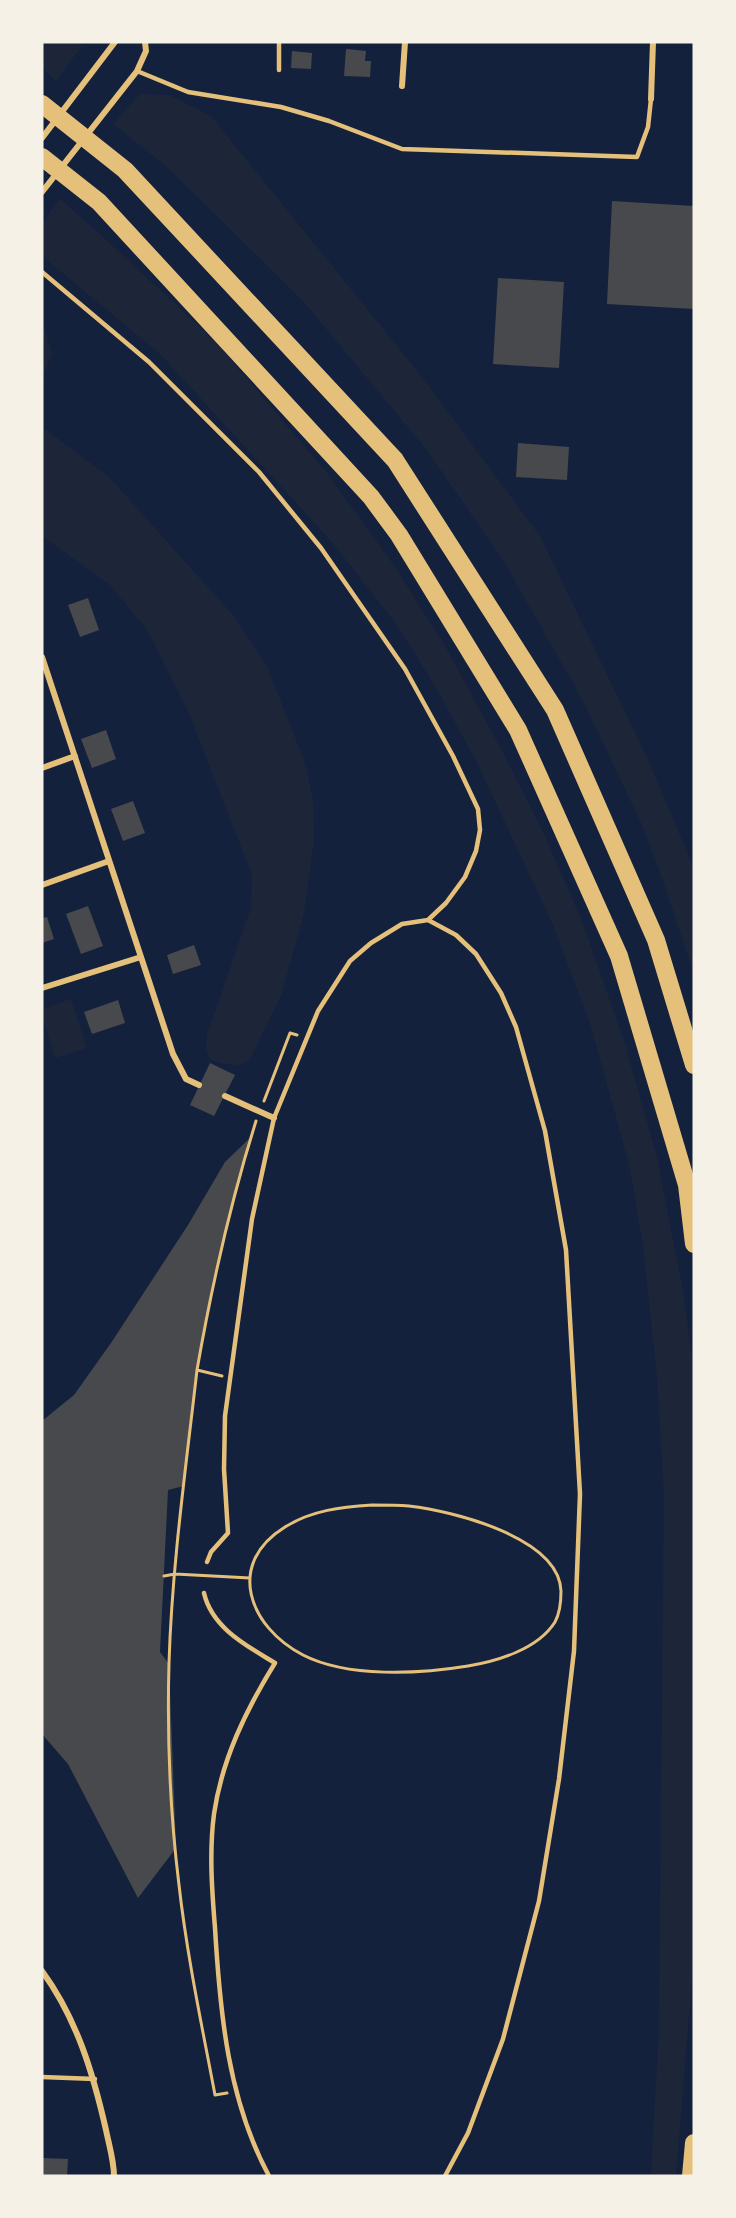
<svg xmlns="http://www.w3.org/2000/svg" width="736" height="2218" font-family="'DM Sans',sans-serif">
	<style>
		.green { fill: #1d2539 }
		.building { fill: #48494c }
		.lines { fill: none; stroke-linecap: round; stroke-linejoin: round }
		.path { stroke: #e5c07b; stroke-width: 3 }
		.service { stroke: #e5c07b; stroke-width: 4.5 }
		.minor { stroke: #e5c07b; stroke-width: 6 }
		.motorway { stroke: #e5c07b; stroke-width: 18 }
	</style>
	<rect width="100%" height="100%" fill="#14213d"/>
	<path class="green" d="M42,42H76L82,46L56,81L42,68Z
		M140,94L169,95L211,116L418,372L540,536L645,753L694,868V974L662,878L643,827L582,699L504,562L427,450L303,301L167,167L113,124Z
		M60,199L100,234L216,342L327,473L393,564L444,644L500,747L544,834L582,921L625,1044L657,1157L683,1291L694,1371V1955L676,2176H651L659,2028L664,1493L657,1377L643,1246L630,1168L591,1026L553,925L477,763L437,689L394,621L331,541L160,354L42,256V223Z
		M42,319L52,353L42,381Z
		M42,427L110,478L233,615L267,666L304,760L313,799L314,841L304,913L281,996L250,1059L240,1066L219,1063L209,1058L206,1048L207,1035L251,907L252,875L188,711L148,631L110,585L42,536Z
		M71,999L87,1048L55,1058L42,1016V1009Z"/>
	<path class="building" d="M346,49L366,51L365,61H371L370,77L344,76Z
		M292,51L312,53L311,69L291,68Z
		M612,201L694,206V309L607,304Z
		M498,278L564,282L559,368L493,364Z
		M518,443L569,447L567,480L516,477Z
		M88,598L99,630L80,637L68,605Z
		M106,730L116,759L92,768L81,739Z
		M133,801L145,833L123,841L111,809Z
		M88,906L103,946L81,954L66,914Z
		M47,917L54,939L42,943V918Z
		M194,945L201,965L173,974L167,955Z
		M118,1000L125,1023L92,1034L84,1012Z
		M210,1063L235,1075L214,1116L190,1105Z
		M252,1136L213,1279L197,1370L184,1486L168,1490L160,1652L169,1664L176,1848L138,1898L68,1764L42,1734V1421L74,1395L111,1343L188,1225L225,1162Z
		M42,2158L68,2159L67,2176H42Z"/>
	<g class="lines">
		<path class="path" d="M264,1101L290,1033L297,1035
			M197,1370C186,1467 172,1565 169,1663C167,1736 170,1812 179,1885C187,1956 202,2026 215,2095L227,2093
			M222,1376L197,1370C212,1284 230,1204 256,1121
			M372,1505C384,1505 397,1505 409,1506C452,1511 559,1537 561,1591C561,1601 560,1613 555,1622C538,1649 498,1661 468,1666C419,1674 348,1678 303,1655C249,1627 225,1564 285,1527C312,1510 342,1507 372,1505Z
			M164,1576L175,1574L250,1578"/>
		<path class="service" d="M279,70V42
			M137,71L188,92L281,107L329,121L402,149L637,157L648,127L651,99
			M42,272L149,362L259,472L321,548L405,669L453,756L478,809L480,830L476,851L465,877L446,903L428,920
			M207,1562L211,1552L228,1533L224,1469L225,1416L252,1219L274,1118L318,1011L350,961L371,943L402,924L428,920L456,935L476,954L501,993L516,1027L545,1131L566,1250L580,1494L574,1651L559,1779L539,1901L503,2039L468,2133L445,2176
			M204,1593C212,1628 247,1646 275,1663C246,1710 222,1759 214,1814C209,1852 212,1891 215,1928C220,2013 228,2100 269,2176
			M42,2077L95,2079"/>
		<path class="minor" d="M402,86L405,42
			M651,99L653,42
			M42,138L115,42
			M42,192L137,71L146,51L145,42
			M42,657L173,1054L186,1079L199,1085
			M42,768L75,756
			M42,885L109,861
			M42,988L141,957
			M225,1096L274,1118
			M42,1971C77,2019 93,2073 106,2130C109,2145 114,2161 114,2176"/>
		<path class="motorway" d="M42,104L125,170L395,460L555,710L656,940L694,1065
			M42,157L99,202L371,497L399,535L518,730L619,956L687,1185L694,1244
			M691,2176L694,2143"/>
	</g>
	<rect width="736" height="2218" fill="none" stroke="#f6f1e7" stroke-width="87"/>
</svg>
